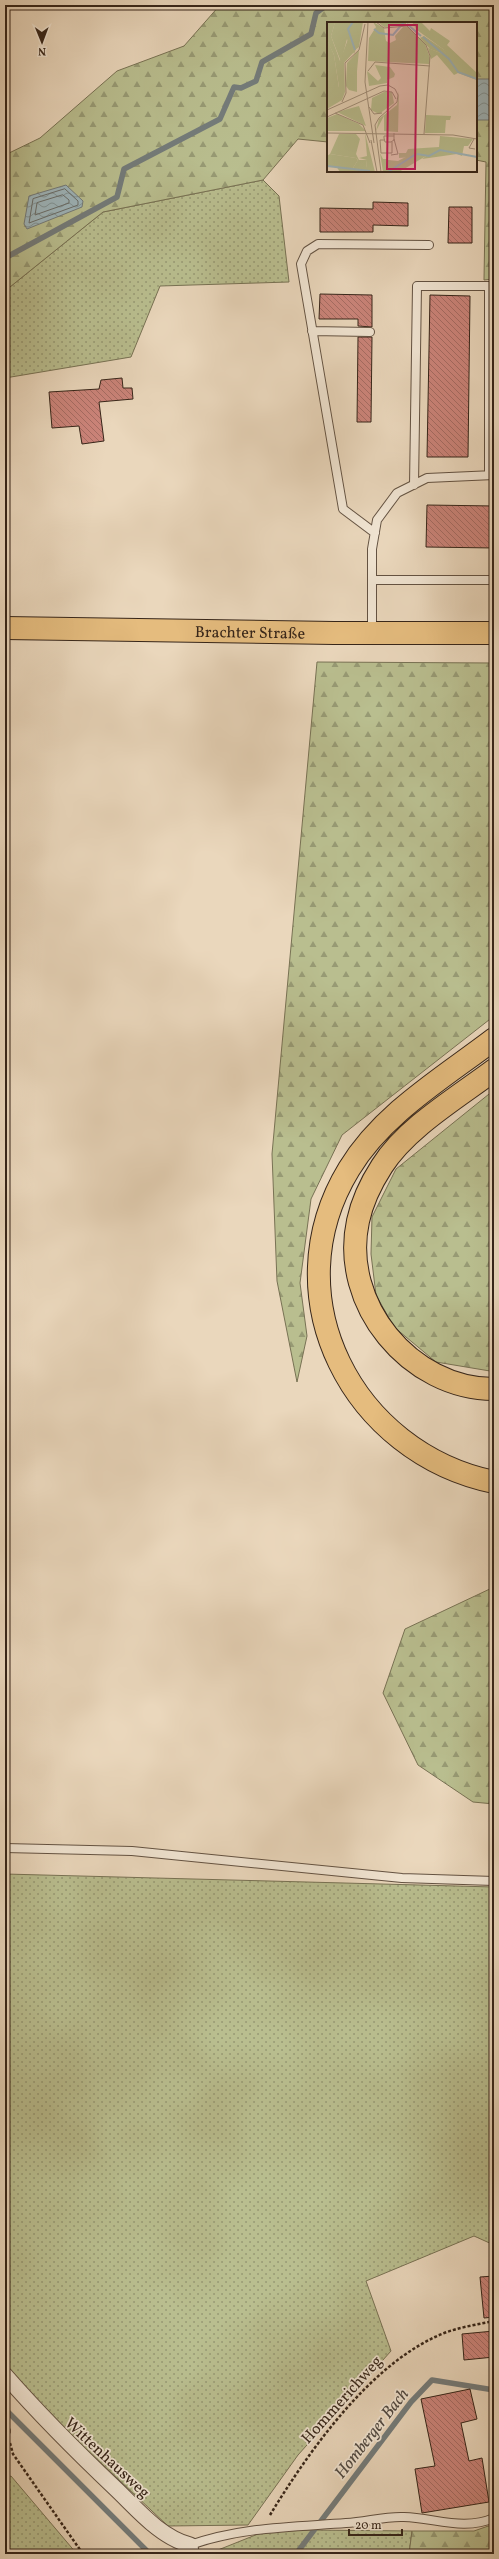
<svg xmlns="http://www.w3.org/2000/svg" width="499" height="2559" font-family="Vollkorn,serif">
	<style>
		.grass { fill: url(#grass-dots); stroke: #787254 }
		.forest { fill: url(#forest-firs); stroke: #787254 }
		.water { fill: url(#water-waves); stroke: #747c7b }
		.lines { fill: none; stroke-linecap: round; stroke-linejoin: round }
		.shore { stroke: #6a6e6a; stroke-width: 1 }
		.stream { stroke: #747c7b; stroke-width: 5.5 }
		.building { fill: url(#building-back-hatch); stroke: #362519 }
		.service-casing { stroke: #635242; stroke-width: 10 }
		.minor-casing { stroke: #635242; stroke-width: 17 }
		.primary-casing { stroke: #362519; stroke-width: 24 }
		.motorway-casing { stroke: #362519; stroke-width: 24 }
		.path { stroke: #362519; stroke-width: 2.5; stroke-dasharray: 3 2; stroke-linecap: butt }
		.service { stroke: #f1e5d3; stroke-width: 8 }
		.minor { stroke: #f1e5d3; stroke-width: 15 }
		.primary { stroke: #e5bc7e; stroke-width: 22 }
		.motorway { stroke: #e5bc7e; stroke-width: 22 }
		.labels { text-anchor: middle; stroke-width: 3.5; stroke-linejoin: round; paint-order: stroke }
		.street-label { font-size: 16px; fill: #362519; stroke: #f1e5d3 }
		.water-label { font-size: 17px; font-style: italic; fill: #504942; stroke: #f1e5d3 }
		.inset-river { fill: none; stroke: #9eb6bc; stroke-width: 2 }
		.inset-road { fill: none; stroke: #a2907b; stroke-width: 1 }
		.view { fill: #c2185b; fill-opacity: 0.15; stroke: #c2185b; stroke-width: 2 }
		.inset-edge { fill: none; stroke: #362519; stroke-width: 2 }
	</style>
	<defs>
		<pattern id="grass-dots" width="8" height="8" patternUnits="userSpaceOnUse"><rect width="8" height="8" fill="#b9be8f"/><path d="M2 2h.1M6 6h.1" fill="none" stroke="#979a74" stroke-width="1.8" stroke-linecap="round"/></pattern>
		<pattern id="forest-firs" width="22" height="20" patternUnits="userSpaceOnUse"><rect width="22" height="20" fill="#b9be8f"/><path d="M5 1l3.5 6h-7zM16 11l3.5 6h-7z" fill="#979a74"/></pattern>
		<pattern id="water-waves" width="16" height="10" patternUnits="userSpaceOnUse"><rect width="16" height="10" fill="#9eb6bc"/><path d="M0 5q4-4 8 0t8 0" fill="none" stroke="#829498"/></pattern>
		<pattern id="building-back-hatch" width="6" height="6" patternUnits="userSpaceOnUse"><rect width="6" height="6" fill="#cb847a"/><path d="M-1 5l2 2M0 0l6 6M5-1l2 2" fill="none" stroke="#a66c63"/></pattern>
	</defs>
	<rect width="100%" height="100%" fill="#ead7bc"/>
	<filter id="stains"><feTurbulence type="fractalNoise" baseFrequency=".005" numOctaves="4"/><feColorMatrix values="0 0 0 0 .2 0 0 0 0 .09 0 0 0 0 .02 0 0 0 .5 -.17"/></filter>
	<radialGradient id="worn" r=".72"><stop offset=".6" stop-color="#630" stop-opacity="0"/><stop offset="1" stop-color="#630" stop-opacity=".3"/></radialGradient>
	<path class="grass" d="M263,180L279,196L289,282L160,286L131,357L5,378V291L103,212Z
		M5,1874L494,1887V2245L474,2236L366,2281L391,2351L298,2455L248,2525L168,2526L54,2419L5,2364Z
		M11,2476L77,2554H5V2478Z
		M308,2530L412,2531L409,2554H208L263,2532Z"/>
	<path class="forest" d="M220,5H494V279L484,280L486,162L476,160V23H328V142L298,139L263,180L103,212L5,291V155L40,138L117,71L184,46Z
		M317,662L494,663V1016L342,1135L311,1199L300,1283L307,1336L297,1382L277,1281L272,1154Z
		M494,1090V1370L490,1371L436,1362L394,1327L376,1295L371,1254L372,1217L396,1169Z
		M494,1587V1804L473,1802L418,1765L383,1693L405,1629Z
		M494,2524V2554H409L412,2531H474Z"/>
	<path class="water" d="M476,79H494V120H476Z
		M66,185L83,201L82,207L27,229L24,224L29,196Z"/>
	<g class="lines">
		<path class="shore" d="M65,189L78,201V205L29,223L33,199Z
			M63,195L69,200V203L35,215L37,203Z"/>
		<path class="stream" d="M5,258L117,197L124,169L220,119L234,87L241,88L256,81L262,62L311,34L316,13L327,5
			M5,2409L150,2554
			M296,2554L411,2402L432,2380L494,2390"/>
	</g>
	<path class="building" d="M373,202L408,203V226L373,225V232H320V208L373,209Z
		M449,207H472V243H448Z
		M320,294L372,295V327L358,326V319H319Z
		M430,295L470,296L468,457H427Z
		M358,337H372L371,422H357Z
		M122,378L123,388H132L133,399L99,402L104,441L82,444L79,426L52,428L49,392L99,389L101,380Z
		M427,505L494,506V548L426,547Z
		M494,2276V2317L484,2318L480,2277Z
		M494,2331V2357L464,2360L462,2334Z
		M470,2389L477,2419L461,2423L469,2461L482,2458L489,2502L422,2513L415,2469L435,2466L421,2399Z"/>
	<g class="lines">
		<defs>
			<path id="service" d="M312,331L370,332
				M489,475V286
				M414,485L417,286H494
				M375,533L343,509L301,264L307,251L318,244L429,245
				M372,580H494
				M372,632V549L377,520L397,493L427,478L494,475
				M5,1848L132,1851L402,1878L494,1881
				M5,2430L6,2431
				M190,2545C241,2527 293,2527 346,2523C366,2522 385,2516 404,2517C435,2518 464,2531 494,2518"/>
			<path id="minor" d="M5,2375C40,2415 77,2452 116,2489C138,2510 160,2537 190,2545L191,2554"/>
			<g id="primary">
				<path id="s1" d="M5,628L334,633H494"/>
			</g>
			<path id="motorway" d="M494,1039C443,1078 383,1113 349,1169C271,1297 353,1453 494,1482
				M494,1070C458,1097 406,1128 382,1166C371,1183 362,1202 358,1221C340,1304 410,1389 494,1389"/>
		</defs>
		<use href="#service" class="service-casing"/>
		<use href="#minor" class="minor-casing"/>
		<use href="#primary" class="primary-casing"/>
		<use href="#motorway" class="motorway-casing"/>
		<path class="path" d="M10,2443L13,2454L83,2554
			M270,2515C309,2451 367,2369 435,2337C453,2328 475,2325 494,2321"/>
		<use href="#service" class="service"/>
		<use href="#minor" class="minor"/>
		<use href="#primary" class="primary"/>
		<use href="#motorway" class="motorway"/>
	</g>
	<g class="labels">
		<g class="street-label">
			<text dy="6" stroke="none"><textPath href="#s1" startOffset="245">Brachter Straße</textPath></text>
			<text transform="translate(341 2399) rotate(-48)" y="6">Hommerichweg</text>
			<text transform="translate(108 2457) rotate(43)" y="6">Wittenhausweg</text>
		</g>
		<g class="water-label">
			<text transform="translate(371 2433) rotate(-52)" y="6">Homberger Bach</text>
		</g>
	</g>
	<g transform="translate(327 22)">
		<rect width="150" height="150" fill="#ead7bc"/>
		<path d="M0,0H8L4,14L13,39L21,17L27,30L17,41L18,70L15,78L0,87V65H12L7,33L1,20L0,29ZM46,0L57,6L59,19L63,21L69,18L68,14L76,5H81L98,22L103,36L102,42L41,39L42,16L49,5ZM51,0H79V3L57,5ZM85,0H94L103,9L104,6L123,19L120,23L150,51V58L131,51L127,53L110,33L104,37L101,26L116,32L124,40L116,27L90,8ZM99,93L124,94L123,98H119L118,111H98ZM12,112H29L33,117L29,132L32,138H40L39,146H26L31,138L29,136L3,132ZM113,114L146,117L141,124H137L135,134L130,132L95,137L99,134L72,136V131H79L81,127L112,125Z" fill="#b9be8f"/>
		<path d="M8,0H36L32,25L25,30L20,17L14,40L4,14ZM97,14L116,27L125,39L124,41L116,32L103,27L93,16ZM1,19L7,33L12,66L0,65ZM32,28L30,49V70L22,68L19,64L20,41ZM48,43L63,45L68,52L67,55L60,58V61L42,64L40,49L51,59L54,56ZM72,69L71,110L57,109V94L49,109L52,97L70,83ZM57,70H65L67,81L52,92L44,88L45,76ZM32,84L39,104L10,90ZM10,92L32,102L39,109H0V96ZM38,111L48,150H13L9,144L0,145V134L3,132L29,136L31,138L26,146H39L40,138L32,136L40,134ZM90,129L100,130L99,134L72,150H56L53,131L56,137H60L61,131V138L71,139Z" fill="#b9be8f"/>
		<path d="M0,0H8L0,23ZM29,0L32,20L27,32L22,20L21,7L23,2Z" fill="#b9be8f"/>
		<path class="inset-river" d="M26,0L21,7L28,28M80,2L94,14M47,7L52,11L66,13L77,0M96,15L122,37L131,50L150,57M90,132L102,134L113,128L150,135M0,144L43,149M61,150L89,132"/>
		<path class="inset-road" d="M41,0L38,60L47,121M49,0L57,6L80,4M80,4L99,23L103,34L97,112M41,49L48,40L103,44M15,80L19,71L18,41L32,28L38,2M42,85L47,92L55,91M0,88L53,64L61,63L68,67L71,73L70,80L52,96L48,103L54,150M8,91L36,103L43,121M0,95L57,69L65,70L69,77M0,111L126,113L150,117M67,114H57V116L58,120H64L67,118V111M147,117L142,126L148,127M44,118L50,150M57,118H53L54,131H65V120M64,133L71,132L67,117"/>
		<path class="view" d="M62,3H90L88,147H60Z"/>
		<rect width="150" height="150" class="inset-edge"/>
	</g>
	<rect width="499" height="2559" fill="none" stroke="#ead7bc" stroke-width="20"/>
	<rect x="6" y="6" width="487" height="2547" fill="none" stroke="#362519" stroke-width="2"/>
	<rect x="10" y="10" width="479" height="2539" fill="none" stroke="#362519"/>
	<g transform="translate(42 42) rotate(179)" stroke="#f1e5d3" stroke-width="3" paint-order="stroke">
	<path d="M0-3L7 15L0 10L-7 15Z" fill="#362519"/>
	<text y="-6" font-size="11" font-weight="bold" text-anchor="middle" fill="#362519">N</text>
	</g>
	<path d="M349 2529v6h53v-6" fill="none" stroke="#362519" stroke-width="2"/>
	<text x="355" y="2529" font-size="12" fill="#362519" stroke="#f1e5d3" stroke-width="3" paint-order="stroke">20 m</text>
	<rect width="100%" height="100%" filter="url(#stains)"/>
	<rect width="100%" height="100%" fill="url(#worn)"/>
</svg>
